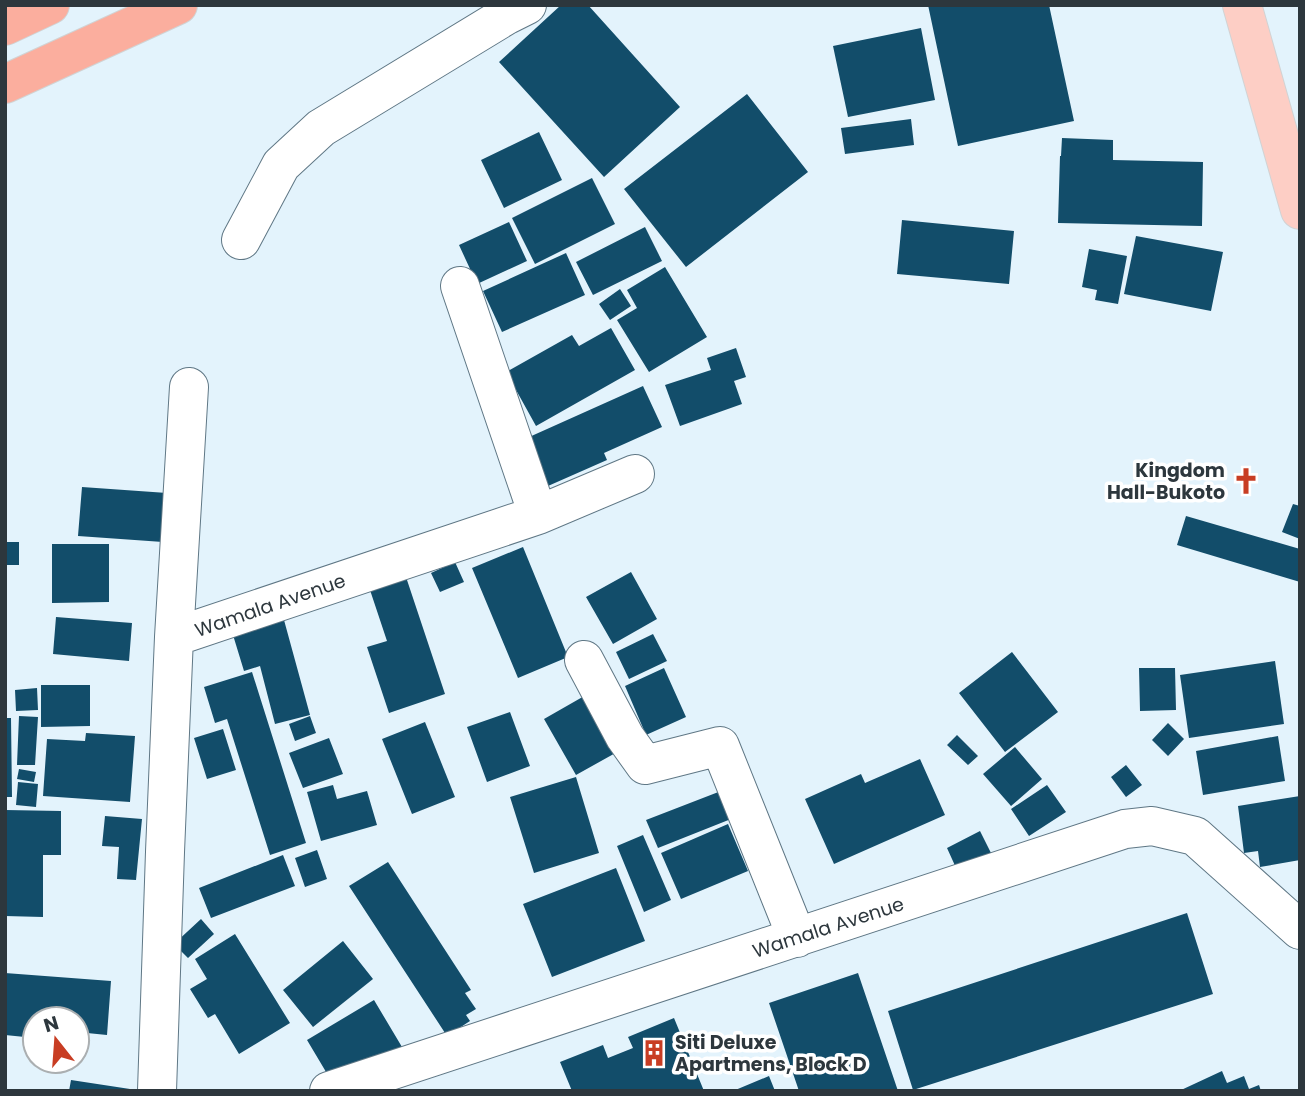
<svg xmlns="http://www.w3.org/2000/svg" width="1305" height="1096" font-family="Poppins,sans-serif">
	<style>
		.building { fill: #124d6a }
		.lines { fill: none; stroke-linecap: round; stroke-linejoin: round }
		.minor-casing { stroke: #5f7785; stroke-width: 40 }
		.major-casing { stroke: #d1d3d4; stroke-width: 40 }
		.highway-casing { stroke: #d1d3d4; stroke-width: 40 }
		.minor { stroke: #fff; stroke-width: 38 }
		.major { stroke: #fdcec5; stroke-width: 38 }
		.highway { stroke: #fbae9e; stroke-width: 38 }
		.labels { text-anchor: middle; stroke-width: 7; stroke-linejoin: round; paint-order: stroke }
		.poi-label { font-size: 19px; font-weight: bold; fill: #2d373d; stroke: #fff; text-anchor: end }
		.street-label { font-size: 19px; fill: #2d373d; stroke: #fff }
	</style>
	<rect width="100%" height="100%" fill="#e3f3fc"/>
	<path class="building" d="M561,5H588L680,107L604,177L499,62Z
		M928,5H1049L1074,121L958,146Z
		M921,28L935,100L848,117L833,46Z
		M747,94L808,172L686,267L624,189Z
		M911,119L914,145L845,154L841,128Z
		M539,132L562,180L504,208L481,160Z
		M1062,138L1113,140V160L1203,162L1202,226L1058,223L1060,156H1061Z
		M592,178L615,224L535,264L512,218Z
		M902,220L1014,231L1009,284L897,274Z
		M509,222L527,261L477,284L459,245Z
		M645,227L662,261L593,295L576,262Z
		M1136,236L1223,252L1211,311L1124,294Z
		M1089,249L1127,256L1118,304L1095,300L1097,290L1082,287Z
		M566,253L585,295L502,332L483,291Z
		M665,267L707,337L649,372L617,320L637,308L627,290Z
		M620,289L631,306L610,320L599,304Z
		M611,328L635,370L536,426L506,372L572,335L579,346Z
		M736,348L746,377L734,381L742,404L680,426L665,385L711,370L707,358Z
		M643,386L662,427L604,453L607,460L548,486L527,438Z
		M82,487L167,493L163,542L78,536Z
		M1293,504L1300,506V539L1282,532Z
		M1186,516L1300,549V582L1177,545Z
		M5,542H19V565H5Z
		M52,544H109V602L52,603Z
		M523,547L568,657L518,678L472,568Z
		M455,562L464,582L440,592L431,573Z
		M631,572L657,619L613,644L586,597Z
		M406,577L445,694L389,713L367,647L387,641L370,590Z
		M56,617L132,623L129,661L53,654Z
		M284,620L310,715L275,724L260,666L244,671L233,635Z
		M653,634L667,661L629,679L616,652Z
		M1012,652L1058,712L1005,752L959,693Z
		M1275,661L1284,724L1189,738L1180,675Z
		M664,668L686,717L646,735L625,686Z
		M1139,668H1175L1176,710L1140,711Z
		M252,672L306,843L270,855L227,719L215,723L204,687Z
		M41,685H90V726L41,727Z
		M37,688L38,710L16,711L15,690Z
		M586,695L619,751L576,775L544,719Z
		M510,712L530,766L487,782L467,727Z
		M19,716L38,717L35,765H17Z
		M310,716L316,733L295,741L289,724Z
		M5,718H11L12,797H5Z
		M425,722L455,797L412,814L382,739Z
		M1168,723L1184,739L1168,756L1152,740Z
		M223,729L236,770L207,779L194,738Z
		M86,733L135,736L130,802L43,796L47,739L85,741Z
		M957,735L978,756L968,765L947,745Z
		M1278,736L1285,781L1203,795L1196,751Z
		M329,738L343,774L303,788L289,753Z
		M1015,747L1042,779L1011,806L983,774Z
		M920,759L945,815L834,864L805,799L861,774L865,783Z
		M1126,765L1142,785L1126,797L1111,777Z
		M19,769L36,772L34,782L17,779Z
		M576,777L599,853L534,873L510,797Z
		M18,782L38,784L36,807L16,805Z
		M333,785L337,799L367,791L377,825L321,841L307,792Z
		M1047,785L1066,812L1029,836L1011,809Z
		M721,791L731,819L658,848L646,820Z
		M1300,796V860L1260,867L1258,851L1244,853L1238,806Z
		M5,810L61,811V855H43V917L5,916Z
		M105,816L142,819L136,880L117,879L119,847L102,846Z
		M728,824L748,871L681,899L661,853Z
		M980,831L991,853L957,870L947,848Z
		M643,835L671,900L644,912L617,846Z
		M317,850L327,879L305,887L295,858Z
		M283,855L295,886L211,918L199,888Z
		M388,862L471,990L465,993L476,1009L466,1015L470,1021L447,1036L349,886Z
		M616,868L645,941L552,977L523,904Z
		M1187,913L1213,994L913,1090L888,1011Z
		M201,919L214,934L188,958L174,944Z
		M235,934L290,1023L239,1054L215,1014L208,1018L190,989L207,979L195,959Z
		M343,941L373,979L313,1027L283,990Z
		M5,973L111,981L107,1035L77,1032V1019L39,1016V1019H35V1038L5,1035Z
		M858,973L898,1091H799L769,1003Z
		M374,1000L402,1047L335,1087L307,1040Z
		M674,1018L704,1091H572L560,1062L603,1045L608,1058L633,1048L628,1037Z
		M1222,1071L1227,1083L1244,1076L1249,1089L1259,1085L1261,1091H1179Z
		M769,1076L775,1091H733Z
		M71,1080L130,1089V1091H69Z"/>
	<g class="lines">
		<defs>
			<path id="minor" d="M241,240L281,165L321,128L507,15L527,5
				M460,286L538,515
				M174,637L189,387
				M584,660L625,737L645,765L720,746L797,938
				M157,1091L165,852L174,637L538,515L635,474
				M329,1091L1125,829L1152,826L1195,836L1300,930"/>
			<path id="major" d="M1242,5L1300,210"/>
			<path id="highway" d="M5,26L50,5
				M5,84L178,5"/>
		</defs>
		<use href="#minor" class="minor-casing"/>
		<use href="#major" class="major-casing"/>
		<use href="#highway" class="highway-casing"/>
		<use href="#minor" class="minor"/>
		<use href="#major" class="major"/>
		<use href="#highway" class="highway"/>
	</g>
	<defs>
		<symbol id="church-bare" viewBox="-9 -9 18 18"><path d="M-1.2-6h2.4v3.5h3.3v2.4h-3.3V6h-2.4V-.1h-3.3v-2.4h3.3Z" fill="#c83d23" stroke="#fff" stroke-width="2.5" paint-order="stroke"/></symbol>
		<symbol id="building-bare" viewBox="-9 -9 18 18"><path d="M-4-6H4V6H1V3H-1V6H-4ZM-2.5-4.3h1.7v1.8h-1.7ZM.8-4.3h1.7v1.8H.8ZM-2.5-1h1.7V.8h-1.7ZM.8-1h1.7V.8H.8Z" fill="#c83d23" stroke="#fff" stroke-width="2.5" paint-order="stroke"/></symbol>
	</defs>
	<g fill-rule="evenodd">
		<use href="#church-bare" x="1227" y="462" width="38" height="38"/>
		<use href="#building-bare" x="635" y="1034" width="38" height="38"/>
	</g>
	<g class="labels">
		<g class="poi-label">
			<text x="1225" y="477">Kingdom<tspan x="1225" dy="22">Hall-Bukoto</tspan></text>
			<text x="675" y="1049" text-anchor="start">Siti Deluxe<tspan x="675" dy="22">Apartmens, Block D</tspan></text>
		</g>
		<g class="street-label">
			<text transform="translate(270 605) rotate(-19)" y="7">Wamala Avenue</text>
			<text transform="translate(828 927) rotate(-18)" y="7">Wamala Avenue</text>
		</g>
	</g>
	<rect width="1305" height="1096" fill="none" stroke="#2d373d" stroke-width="14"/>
	<g transform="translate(56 1040) rotate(343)"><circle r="33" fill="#ffffff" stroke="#abafb1" stroke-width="2"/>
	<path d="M0-5L12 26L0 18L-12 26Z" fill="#c83d23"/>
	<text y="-10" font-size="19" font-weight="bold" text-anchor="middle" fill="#2d373d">N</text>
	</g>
</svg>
